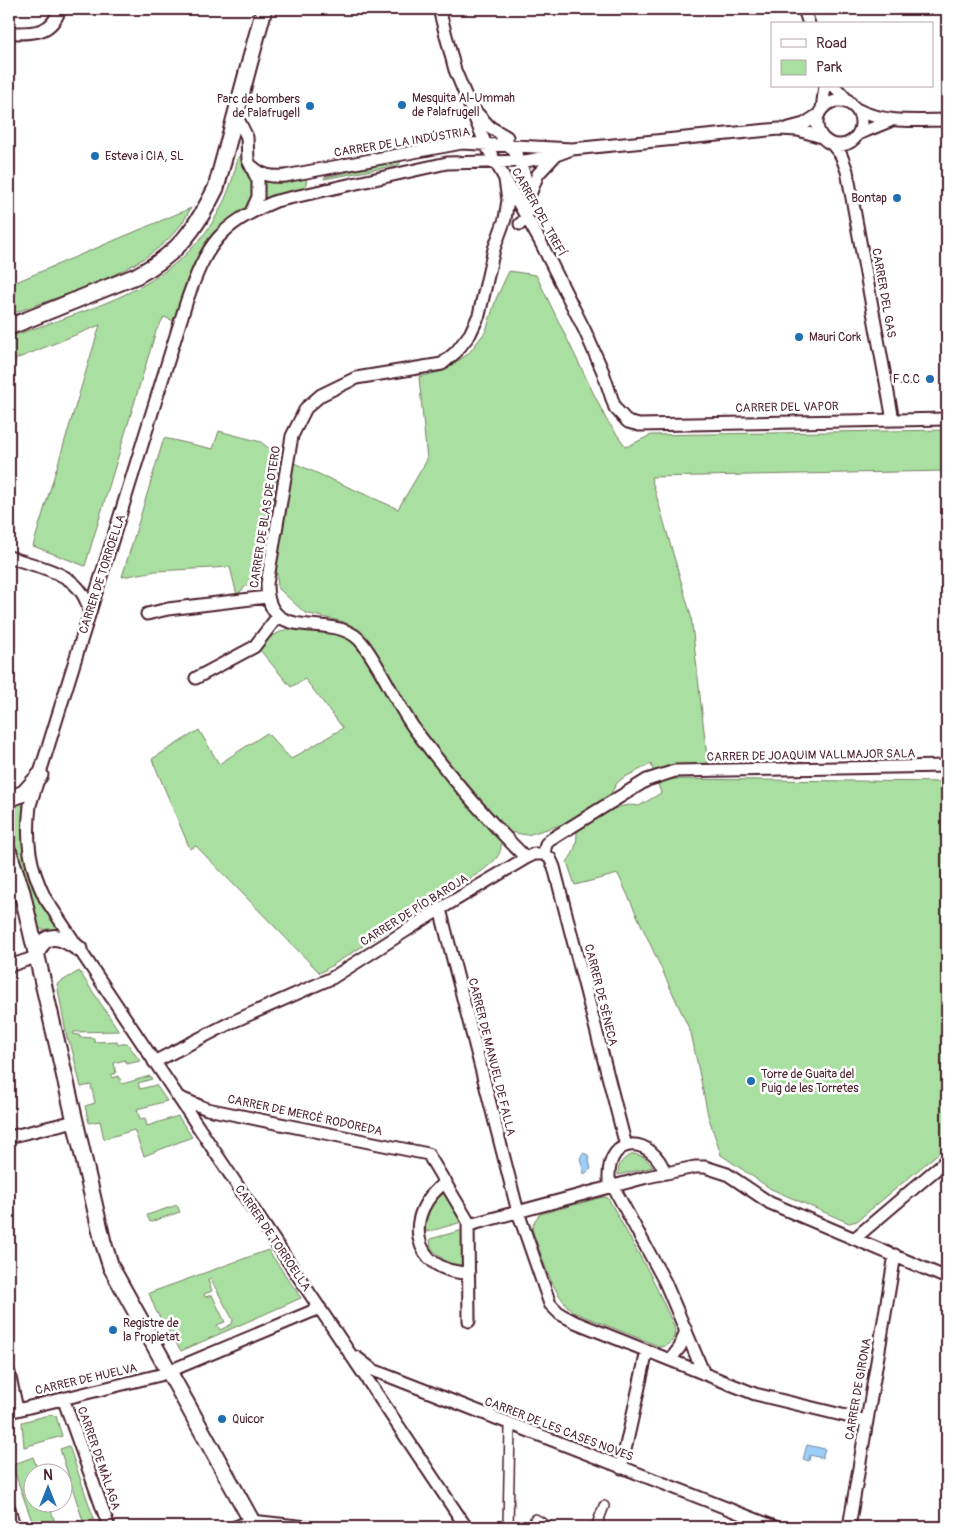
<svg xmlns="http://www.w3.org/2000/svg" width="956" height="1536" font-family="Pangolin,sans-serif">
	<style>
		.green { fill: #a9dfa1; stroke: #7a7f66; fill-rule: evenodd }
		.water { fill: #9acff9; stroke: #7a89a7 }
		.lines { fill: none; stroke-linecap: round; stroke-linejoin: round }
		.pedestrian-casing { stroke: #4a1f2b; stroke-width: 12 }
		.minor-casing { stroke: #4a1f2b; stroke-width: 15 }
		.tertiary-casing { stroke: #4a1f2b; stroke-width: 19 }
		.pedestrian { stroke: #fff; stroke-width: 9 }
		.minor { stroke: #fff; stroke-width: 11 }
		.tertiary { stroke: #fff; stroke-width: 15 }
		.poi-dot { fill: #1f6fb2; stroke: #fff; stroke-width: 2 }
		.labels { text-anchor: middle; stroke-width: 5; stroke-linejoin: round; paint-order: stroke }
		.poi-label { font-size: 12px; fill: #4a1f2b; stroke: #fff; text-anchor: start }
		.street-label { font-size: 12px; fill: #4a1f2b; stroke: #fff }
	</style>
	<rect width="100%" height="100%" fill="#fff"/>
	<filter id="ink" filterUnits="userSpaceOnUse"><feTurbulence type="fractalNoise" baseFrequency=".02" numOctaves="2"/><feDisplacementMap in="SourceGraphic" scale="10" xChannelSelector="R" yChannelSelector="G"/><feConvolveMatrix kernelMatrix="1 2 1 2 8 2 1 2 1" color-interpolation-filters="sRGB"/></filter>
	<g filter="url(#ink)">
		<path class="green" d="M238,157H243L254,181L252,200L247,208L231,217L202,251L193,268L174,321L164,317L156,331L85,566L33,546L100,325L16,359L9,385V337C111,302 213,279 238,157Z
			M401,161L399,165L324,179L325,177Z
			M260,176L307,177L305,191L258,202Z
			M191,208C162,270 68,292 9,315V285Z
			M509,271L536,275L606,419L626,447L651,435L947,430V471L651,477L691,616L708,766L666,767L669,779L947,782V1146L857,1221L849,1223L771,1189L721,1155L708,1115L691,1033L618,874L575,885L567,862C575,852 577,843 577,831C596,819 616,801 639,806L661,793L651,764L623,778L617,783L609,797L564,824L527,835L509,832L426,736L360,630L344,622L305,613L278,588L276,564L294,463L398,509L427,460L419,377L443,371L468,354L486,331L496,299Z
			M219,431L261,442L278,456C278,485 271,510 264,537C260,551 261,567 261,581L248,584L237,595L230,567L156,571L122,577L164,438L213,449Z
			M295,625L315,626L363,643L358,648L420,745L501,840C503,856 493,862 482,871L320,973L196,846L190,849L152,759L199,730L219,764L267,733L291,759L343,728L305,679L291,687L259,649L266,639Z
			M24,799C18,842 25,896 59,927V930L39,929L25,876L9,831V804Z
			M79,971L119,1031L74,1032L73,1034L79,1035V1037L94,1038V1042L117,1041L118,1045L127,1043L140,1061L127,1064L125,1060L114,1063L116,1073L111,1075L112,1078L119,1076L122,1084L150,1076L152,1079L138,1083L140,1089L156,1085L167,1101L137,1109L140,1119L145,1118L147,1126L178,1116L192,1137L144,1156L134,1130L104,1139L100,1121L89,1123L85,1106L95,1103L91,1085L81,1087L71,1045L67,1038L57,984Z
			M634,1154L644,1157L653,1167L618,1175C618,1164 622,1158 634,1154Z
			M442,1193L447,1194L462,1222L427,1232C420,1220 431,1200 442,1193Z
			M603,1197L608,1198L652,1278L674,1326C676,1338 673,1344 661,1347L573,1312C550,1290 543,1259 532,1229L535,1220L540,1214Z
			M177,1205L180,1212L150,1222L147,1215Z
			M463,1230L464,1263L462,1265L447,1263L431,1248L430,1239Z
			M268,1250L301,1298L181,1351L156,1311L149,1293ZM210,1278L233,1320L232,1324L220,1330L217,1325L225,1322L212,1295L205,1297L204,1294L212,1291L208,1280Z
			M49,1415L56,1416L62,1436L24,1447L22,1422Z
			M69,1446L94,1519L83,1521L60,1449Z
			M33,1457L39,1473L32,1474V1504H49L55,1523L34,1527L12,1465Z"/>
		<path class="water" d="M583,1153L588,1155L591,1169L584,1174L580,1158Z
			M807,1445L825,1449L822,1458L810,1455L809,1461L803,1459Z"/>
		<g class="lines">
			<defs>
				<path id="pedestrian" d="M535,1519L549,1527
					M508,1527L510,1426
					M596,1527L604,1506"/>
				<path id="minor" d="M439,9L455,70L486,145L540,241L585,331L603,372L615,408L628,422L639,425L947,419
					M804,9L809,24
					M9,33C33,33 51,35 60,9
					M834,86L851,104
					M817 123a22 22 0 1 1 44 0a22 22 0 1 1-44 0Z
					M822,109L825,86
					M856,109C885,124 916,120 947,120
					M475,111L490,127L507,137
					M237,117L247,137L248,160L258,181V197L251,212
					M789,128L804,124L818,115
					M500,134C506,142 515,150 519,160C526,176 537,212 520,224
					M858,134L890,121
					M832,144L841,155L847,171L893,420
					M253,167C263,176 271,177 285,176L462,143L572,149L779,129L798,130L822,137
					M505,180L508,200L505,219L494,249L479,315L470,334L456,352L442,364L356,378L321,395L306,408L292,436L267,584C267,649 336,607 363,644C384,672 397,707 419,735C451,778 488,820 526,858
					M529,197L538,174L554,157
					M9,557C40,568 82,572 89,611
					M147,614L168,609L267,597
					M196,678L254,647L278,616
					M544,854L546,844L550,840L647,780L675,771L947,766
					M544,854L550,858L554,867L626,1146
					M9,889L24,899
					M440,909L518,1212L550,1304L560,1314L575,1322L755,1394L867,1421
					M9,966L36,957
					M154,1062L230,1023L332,978L440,909L526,858L534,854H544
					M178,1097L207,1109L428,1154L468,1221L469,1321
					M9,1137L75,1121
					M665,1173C653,1136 607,1133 609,1179L665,1282L704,1374
					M446,1182C402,1212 411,1273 469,1273
					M469,1225L647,1177L695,1167H705L727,1174L770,1203L947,1278
					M854,1239L947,1160
					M356,1357L373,1370L401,1381L775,1527
					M670,1360L680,1347L686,1330
					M9,1373L17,1409
					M63,1398L109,1527
					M9,1412L160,1375L320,1308
					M621,1468L647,1351
					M9,1508L14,1527
					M235,1527L251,1521L307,1527
					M466,1527L45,898C29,865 26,842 30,805L187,300C207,244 219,225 276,201L447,163L526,161L556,155L572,149
					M849,1527L895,1255"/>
				<path id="tertiary" d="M9,327L136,276C178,254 196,229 216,188L264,9
					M9,799L24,793L40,775
					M9,853L22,892L103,1242L111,1267L255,1527
					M36,957C43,930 60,935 79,949"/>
			</defs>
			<use href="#pedestrian" class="pedestrian-casing"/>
			<use href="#minor" class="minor-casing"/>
			<use href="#tertiary" class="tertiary-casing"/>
			<use href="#pedestrian" class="pedestrian"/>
			<use href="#minor" class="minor"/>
			<use href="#tertiary" class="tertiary"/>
		</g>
	</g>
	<g class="poi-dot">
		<circle cx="402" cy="105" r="5"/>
		<circle cx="310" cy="106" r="5"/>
		<circle cx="95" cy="156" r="5"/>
		<circle cx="897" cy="198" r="5"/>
		<circle cx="799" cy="337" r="5"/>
		<circle cx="930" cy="379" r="5"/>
		<circle cx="751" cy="1081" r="5"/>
		<circle cx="113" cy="1330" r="5"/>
		<circle cx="222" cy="1419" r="5"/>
	</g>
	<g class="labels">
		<g class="poi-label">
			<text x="412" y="102">Mesquita Al-Ummah<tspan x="412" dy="14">de Palafrugell</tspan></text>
			<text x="300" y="103" text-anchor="end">Parc de bombers<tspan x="300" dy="14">de Palafrugell</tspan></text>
			<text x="105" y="160">Esteva i CIA, SL</text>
			<text x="887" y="202" text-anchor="end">Bontap</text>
			<text x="809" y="341">Mauri Cork</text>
			<text x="920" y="383" text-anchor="end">F.C.C</text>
			<text x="761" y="1078">Torre de Guaita del<tspan x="761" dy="14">Puig de les Torretes</tspan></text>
			<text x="123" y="1327">Registre de<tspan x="123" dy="14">la Propietat</tspan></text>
			<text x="232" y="1423">Quicor</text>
		</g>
		<g class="street-label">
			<text transform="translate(402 142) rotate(-9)" y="4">CARRER DE LA INDÚSTRIA</text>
			<text transform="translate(539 212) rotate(61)" y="4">CARRER DEL TREFÍ</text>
			<text transform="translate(884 293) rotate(80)" y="4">CARRER DEL GAS</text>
			<text transform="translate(787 407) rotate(-1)" y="4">CARRER DEL VAPOR</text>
			<text transform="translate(265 517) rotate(-81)" y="4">CARRER DE BLAS DE OTERO</text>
			<text transform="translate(102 574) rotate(-72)" y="4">CARRER DE TORROELLA</text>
			<text transform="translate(811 755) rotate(-1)" y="4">CARRER DE JOAQUIM VALLMAJOR SALA</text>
			<text transform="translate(414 910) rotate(-32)" y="4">CARRER DE PÍO BAROJA</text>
			<text transform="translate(601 995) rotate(76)" y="4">CARRER DE SÈNECA</text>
			<text transform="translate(492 1057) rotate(76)" y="4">CARRER DE MANUEL DE FALLA</text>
			<text transform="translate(305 1115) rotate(12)" y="4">CARRER DE MERCÈ RODOREDA</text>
			<text transform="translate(273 1238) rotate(56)" y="4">CARRER DE TORROELLA</text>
			<text transform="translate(86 1379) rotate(-13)" y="4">CARRER DE HUELVA</text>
			<text transform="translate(858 1389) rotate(-80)" y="4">CARRER DE GIRONA</text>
			<text transform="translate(559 1429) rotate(21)" y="4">CARRER DE LES CASES NOVES</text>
			<text transform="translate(99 1458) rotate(71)" y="4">CARRER DE MÀLAGA</text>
		</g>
	</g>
	<rect width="956" height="1536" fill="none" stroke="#fff" stroke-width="30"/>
	<rect x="15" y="15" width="926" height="1506" fill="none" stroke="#4a1f2b" stroke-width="2" filter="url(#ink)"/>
	<rect x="771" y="22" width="162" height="65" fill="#ffffff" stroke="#b7a5aa"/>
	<rect x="781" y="39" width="25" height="8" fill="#ffffff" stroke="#b7a5aa"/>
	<text x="816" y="48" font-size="15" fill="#4a1f2b">Road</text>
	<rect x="781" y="60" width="25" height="15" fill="#a9dfa1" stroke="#b7a5aa"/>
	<text x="816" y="72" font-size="15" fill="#4a1f2b">Park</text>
	<g transform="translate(48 1488)"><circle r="24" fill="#ffffff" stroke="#b7a5aa"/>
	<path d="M0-4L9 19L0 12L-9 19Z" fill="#1f6fb2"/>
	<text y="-8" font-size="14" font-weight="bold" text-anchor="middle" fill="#4a1f2b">N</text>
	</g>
</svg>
